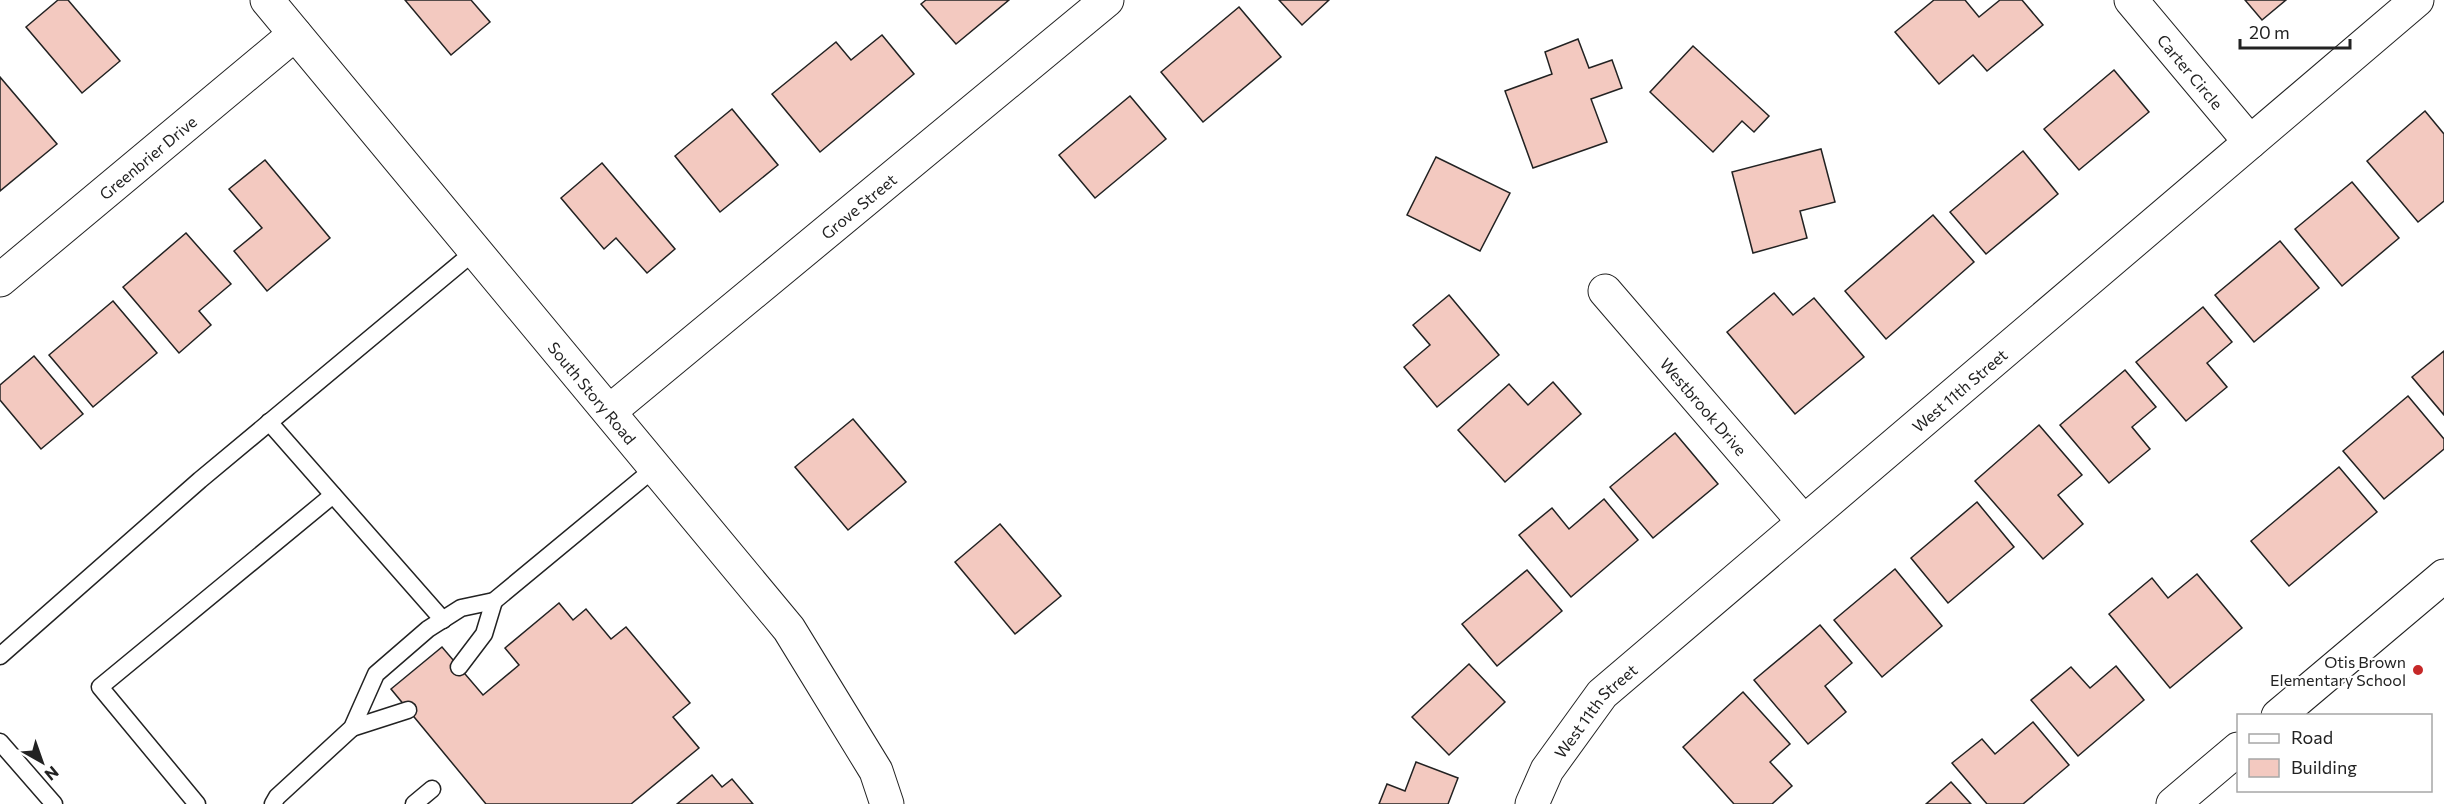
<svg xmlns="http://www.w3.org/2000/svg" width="2444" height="804" font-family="Commissioner,sans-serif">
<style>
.building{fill:#f3c9c0;stroke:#222;stroke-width:1.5}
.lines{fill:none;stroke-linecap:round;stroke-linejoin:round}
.service-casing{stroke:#222;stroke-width:19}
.minor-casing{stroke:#222;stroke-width:35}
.secondary-casing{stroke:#222;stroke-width:35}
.service{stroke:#fff;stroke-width:16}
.minor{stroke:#fff;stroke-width:33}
.secondary{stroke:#fff;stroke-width:33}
.poi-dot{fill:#c62828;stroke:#fff;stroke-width:2}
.labels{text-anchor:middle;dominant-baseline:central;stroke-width:4.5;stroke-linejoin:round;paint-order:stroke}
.street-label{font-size:16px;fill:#222;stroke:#fff}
.poi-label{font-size:16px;fill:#222;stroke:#fff;text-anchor:end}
</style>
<rect width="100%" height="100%" fill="#fff"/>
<g class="building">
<path d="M58 0H68L120 61 82 93 26 27Z"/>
<path d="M405 0H471L490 22 451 55Z"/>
<path d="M926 0H1009L956 44 921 4Z"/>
<path d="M1279 0H1329L1302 25Z"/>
<path d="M1934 0H1965L1979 17 2000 0H2022L2043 25 1987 71 1973 55 1939 84 1895 32Z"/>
<path d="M2245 0H2286L2262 20Z"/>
<path d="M1239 7 1281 57 1203 122 1161 72Z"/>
<path d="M882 35 914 74 820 152 772 94 836 42 851 60Z"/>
<path d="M1578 39 1589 68 1612 60 1622 88 1591 99 1607 142 1533 168 1505 91 1552 74 1545 52Z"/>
<path d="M1693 46 1769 116 1754 132 1742 121 1713 152 1650 92Z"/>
<path d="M2114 70 2149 112 2079 170 2044 129Z"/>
<path d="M0 77 57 144 0 191Z"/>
<path d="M1130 96 1166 139 1095 198 1059 155Z"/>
<path d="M732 109 778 165 720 212 675 156Z"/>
<path d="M2425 111 2444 134V201L2418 222 2367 161Z"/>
<path d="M1821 149 1835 202 1800 211 1807 238 1753 253 1732 172Z"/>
<path d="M2023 151 2058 194 1986 254 1950 212Z"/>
<path d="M1436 157 1510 193 1480 251 1407 215Z"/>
<path d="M265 160 330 238 267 291 234 251 262 228 229 189Z"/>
<path d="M602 163 675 249 647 273 616 238 604 249 561 198Z"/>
<path d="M2352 182 2399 238 2342 286 2295 229Z"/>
<path d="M1933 215 1974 262 1886 339 1845 291Z"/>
<path d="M186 233 231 284 199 311 211 325 179 353 123 287Z"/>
<path d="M2280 241 2319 288 2254 342 2215 295Z"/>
<path d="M1774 293 1793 315 1814 298 1864 357 1795 414 1727 332Z"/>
<path d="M1449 295 1499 355 1437 407 1404 367 1430 345 1413 325Z"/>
<path d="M113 301 157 353 93 407 49 355Z"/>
<path d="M2203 307 2232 342 2207 363 2227 387 2186 421 2136 362Z"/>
<path d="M2444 351V415L2412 377Z"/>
<path d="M34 356 83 414 41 449 0 400V385Z"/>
<path d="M2125 370 2156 407 2132 427 2150 449 2109 483 2060 425Z"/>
<path d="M1553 382 1581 414 1505 482 1458 430 1509 384 1528 405Z"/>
<path d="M2408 396 2444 439V449L2384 499 2343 451Z"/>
<path d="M853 419 906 482 848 530 795 467Z"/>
<path d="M2039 425 2082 475 2058 495 2083 524 2043 559 1975 481Z"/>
<path d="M1675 433 1718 484 1653 538 1610 487Z"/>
<path d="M2339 467 2377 512 2289 586 2251 541Z"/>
<path d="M1604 499 1638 540 1571 597 1519 535 1552 508 1569 529Z"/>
<path d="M1977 502 2014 547 1948 603 1911 558Z"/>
<path d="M1000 524 1061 596 1015 634 955 562Z"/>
<path d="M1895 569 1942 626 1882 677 1834 620Z"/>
<path d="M1527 570 1562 611 1497 666 1462 624Z"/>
<path d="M2197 574 2242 628 2170 688 2109 614 2152 578 2168 598Z"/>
<path d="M559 603 573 620 586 609 611 639 626 627 690 703 673 717 699 748 631 804H486L391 689 442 647 483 695 519 665 505 648Z"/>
<path d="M1820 625 1852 663 1825 686 1846 712 1808 744 1754 680Z"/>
<path d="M1469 664 1505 702 1449 755 1412 717Z"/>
<path d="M2116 666 2144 700 2078 756 2031 700 2071 667 2090 688Z"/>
<path d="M1743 692 1790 744 1770 762 1792 786 1772 804H1734L1683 747Z"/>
<path d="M2033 722 2069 765 2023 804H1987L1952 763 1982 739 1995 754Z"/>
<path d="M1416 762 1458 778 1448 804H1379L1387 784 1405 791Z"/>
<path d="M712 775 722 787 732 779 753 804H677Z"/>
<path d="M1951 782 1971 804H1926Z"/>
</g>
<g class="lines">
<g class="service-casing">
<g id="service">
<path d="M269 422 443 620"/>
<path d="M0 656 200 480 475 251"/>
<path d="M459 667 484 634 494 601"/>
<path d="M352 728 408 710"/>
<path d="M0 742 54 804"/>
<path d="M197 804 100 687 333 495"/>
<path d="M273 804 277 797 352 728 376 674 428 629 461 608 494 601 656 467"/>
<path d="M414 804 432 789"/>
</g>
</g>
<g class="minor-casing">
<g id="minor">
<path id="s1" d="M2131 0 2250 142"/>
<path id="s2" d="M0 280 295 34"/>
<path id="s3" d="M1605 291 1803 521"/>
<path id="s4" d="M610 411 1107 0"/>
<path d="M2278 716 2444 576"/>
<path id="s5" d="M1532 804 1547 770 1602 694 2417 0"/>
<path d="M2173 804 2238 749"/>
</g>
</g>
<g class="secondary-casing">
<g id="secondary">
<path id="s6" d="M267 0 789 629 876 771 887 804"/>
</g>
</g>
<use href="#service" class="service"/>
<use href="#minor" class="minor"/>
<use href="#secondary" class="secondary"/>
</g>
<circle class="poi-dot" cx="2418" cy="670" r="6"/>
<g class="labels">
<g class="street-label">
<text stroke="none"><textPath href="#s1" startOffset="93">Carter Circle</textPath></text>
<text stroke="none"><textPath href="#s2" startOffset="192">Greenbrier Drive</textPath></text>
<text stroke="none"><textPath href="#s4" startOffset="322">Grove Street</textPath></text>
<text stroke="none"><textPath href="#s5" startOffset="600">West 11th Street</textPath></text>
<text stroke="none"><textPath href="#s6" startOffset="510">South Story Road</textPath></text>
<text stroke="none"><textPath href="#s3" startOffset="152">Westbrook Drive</textPath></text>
<text stroke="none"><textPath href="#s5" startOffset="114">West 11th Street</textPath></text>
</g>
<g class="poi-label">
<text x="2406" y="661">Otis Brown<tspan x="2406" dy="18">Elementary School</tspan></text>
</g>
</g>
<rect x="2237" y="714" width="195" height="78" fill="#ffffff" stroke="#a7a7a7" stroke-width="1.5"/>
<rect x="2249" y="734" width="30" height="9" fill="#ffffff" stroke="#a7a7a7" stroke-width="1.5"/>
<text x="2291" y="744" font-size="18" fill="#222222">Road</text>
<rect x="2249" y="759" width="30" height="18" fill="#f3c9c0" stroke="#a7a7a7" stroke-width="1.5"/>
<text x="2291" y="774" font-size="18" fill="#222222">Building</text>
<g transform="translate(42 762) rotate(140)" stroke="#ffffff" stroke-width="4.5" paint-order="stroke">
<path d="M0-4.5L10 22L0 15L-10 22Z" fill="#222222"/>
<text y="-9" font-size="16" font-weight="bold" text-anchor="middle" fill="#222222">N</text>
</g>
<path d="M2240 39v9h110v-9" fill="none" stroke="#222222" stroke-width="3"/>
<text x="2249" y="39" font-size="18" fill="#222222" stroke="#ffffff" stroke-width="4.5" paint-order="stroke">20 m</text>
</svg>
